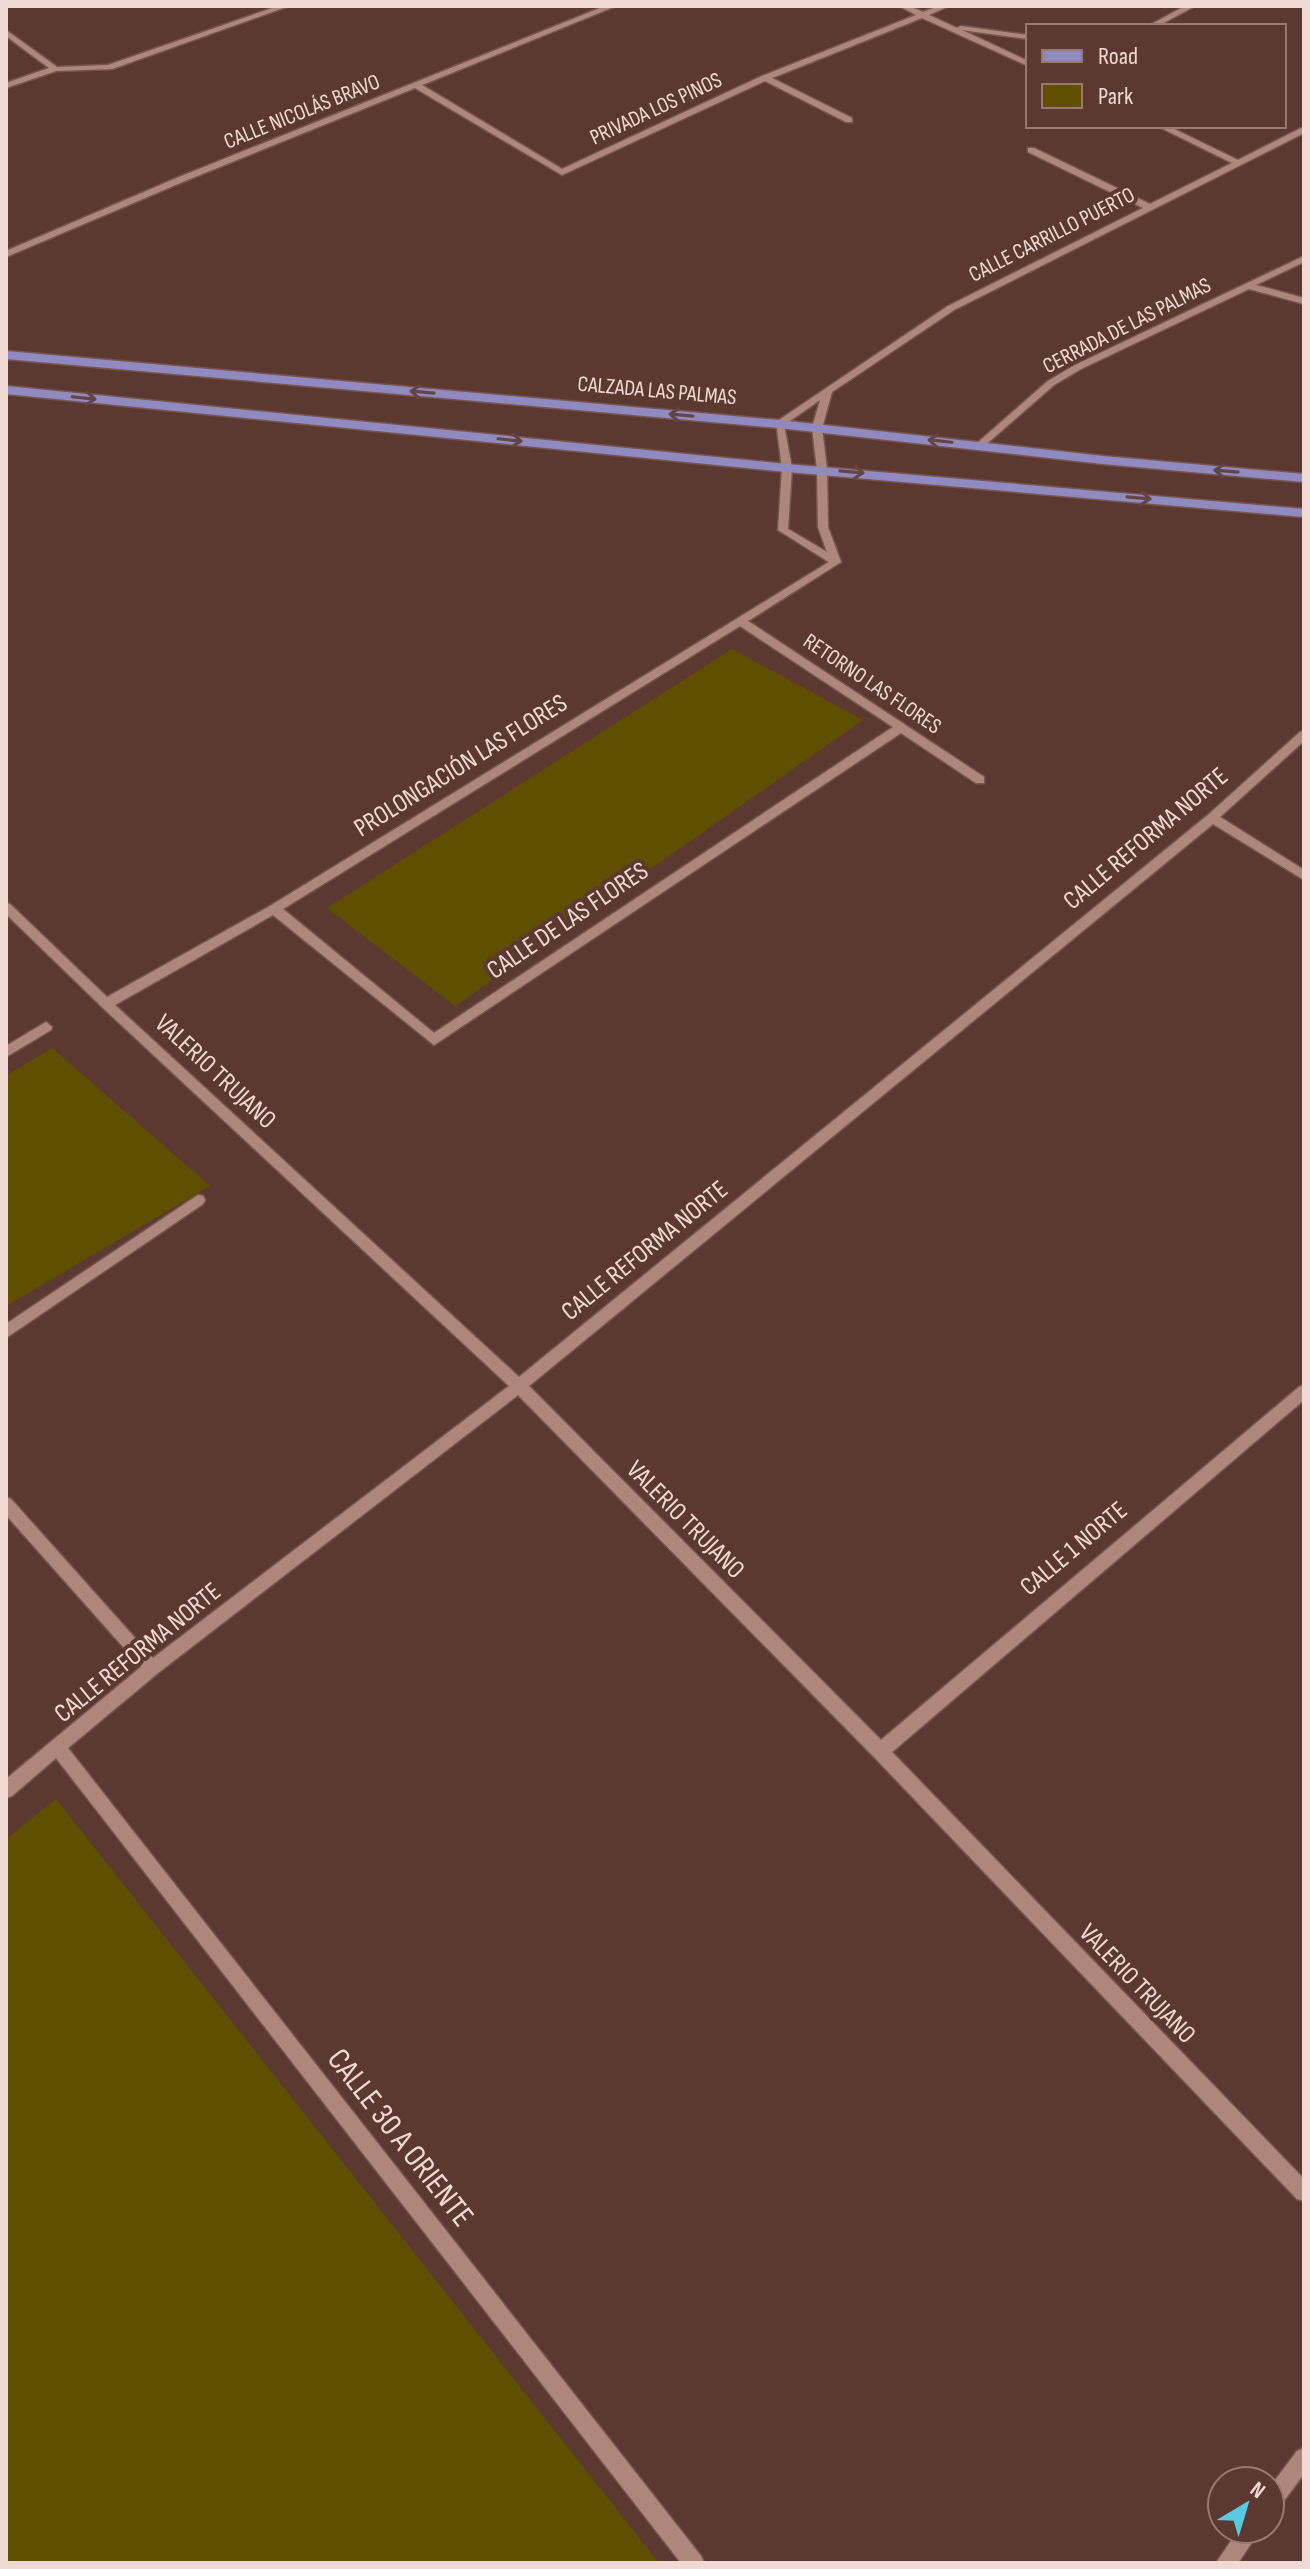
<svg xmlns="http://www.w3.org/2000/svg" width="1310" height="2569" font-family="'Sofia Sans Condensed',sans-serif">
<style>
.green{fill:#604f00}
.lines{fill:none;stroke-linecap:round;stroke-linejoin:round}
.minor-casing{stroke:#755750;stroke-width:3}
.major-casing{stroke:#755750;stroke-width:3}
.minor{fill:#af867c;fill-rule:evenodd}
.major{fill:#908ac1;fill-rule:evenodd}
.oneway{stroke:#644546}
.labels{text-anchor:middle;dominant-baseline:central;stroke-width:8;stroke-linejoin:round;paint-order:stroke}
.far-street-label{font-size:22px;fill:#f1dad4;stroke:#5c3930}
.street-label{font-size:26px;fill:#f1dad4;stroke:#5c3930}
.near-street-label{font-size:32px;fill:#f1dad4;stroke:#5c3930}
</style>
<rect width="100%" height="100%" fill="#5c3930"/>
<g class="green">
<path d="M732 649 863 720 455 1006 327 908Z"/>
<path d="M52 1048 210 1186 6 1306V1076Z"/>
<path d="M56 1799 659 2563H6V1839Z"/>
</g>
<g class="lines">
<g class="minor-casing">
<g id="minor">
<path d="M278 6H289L112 69 56 71 6 88V83L49 68 6 36V30L57 67 108 65Z"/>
<path d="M605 6H616L422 85 562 169 762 76 916 15 899 6H909L923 12 938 6H949L929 15 957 28 961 26 1028 35V39L962 30 1028 61V66L922 18 772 78 852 118V122H846L765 81 562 175 415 88 185 181 6 257V251L179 177Z"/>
<path d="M1185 6H1195L1158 26H1148Z"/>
<path d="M1157 126H1168L1238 160 1301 128H1304V133L954 310 832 392 822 428 827 469 828 527 841 562 748 621 984 777V783H976L901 733 434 1045 273 915 115 1005 519 1377 1208 815 1300 732 1304 731V741L1220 817 1304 870V880L1213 824 529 1386 881 1740 1299 1387 1304 1385V1400L892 1752 1304 2179V2201L1297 2199 874 1757 518 1395 158 1673 68 1748 701 2556 704 2563H681L56 1758 12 1796 6 1798V1779L141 1667 6 1515V1497L11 1499 153 1658 509 1386 102 1007 6 914V903L10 904 107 997 270 906 829 562 778 530 782 468 776 422 948 306 1143 208 1028 152V148H1034L1150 204 1232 163ZM820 400 812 428 817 469 818 527 827 552 788 529 792 468 784 425ZM740 626 893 727 434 1033 283 909Z"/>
<path d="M1304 256V262L1256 285 1304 298V304L1249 289 1081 369 1054 385 983 447 975 445 1048 381 1075 365Z"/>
<path d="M46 1022 52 1027 51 1030 6 1057V1046Z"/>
<path d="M198 1195 203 1196 205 1200 203 1204 6 1338V1324Z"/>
<path d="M1304 2448V2474L1277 2510 1270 2513V2487L1297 2451Z"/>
<path d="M1239 2529H1261L1238 2563H1216Z"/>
</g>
</g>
<g class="major-casing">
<g id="major">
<path d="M6 351 779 420 1103 456 1304 474V482L1103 464 779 428 6 359Z"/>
<path d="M6 386 787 464 1304 509V517L787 472 6 394Z"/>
</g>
</g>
<use href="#minor" class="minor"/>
<use href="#major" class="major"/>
</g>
<defs><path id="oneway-shaft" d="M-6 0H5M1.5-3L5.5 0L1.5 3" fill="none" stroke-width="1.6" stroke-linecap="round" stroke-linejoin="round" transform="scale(2)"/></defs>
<g class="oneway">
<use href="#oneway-shaft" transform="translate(422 392) rotate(-175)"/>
<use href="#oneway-shaft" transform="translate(84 398) rotate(6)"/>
<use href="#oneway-shaft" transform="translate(681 415) rotate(-175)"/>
<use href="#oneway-shaft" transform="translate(510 440) rotate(6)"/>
<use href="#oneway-shaft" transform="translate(940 441) rotate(-174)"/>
<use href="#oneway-shaft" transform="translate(1226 471) rotate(-175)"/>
<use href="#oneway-shaft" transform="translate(852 472) rotate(5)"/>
<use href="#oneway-shaft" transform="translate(1139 498) rotate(5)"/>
</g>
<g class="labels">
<g class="far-street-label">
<text transform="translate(656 109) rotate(-25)">PRIVADA LOS PINOS</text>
<text transform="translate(302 112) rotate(-22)">CALLE NICOLÁS BRAVO</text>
<text transform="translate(1052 235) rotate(-27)">CALLE CARRILLO PUERTO</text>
<text transform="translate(1127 326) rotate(-27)">CERRADA DE LAS PALMAS</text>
<text transform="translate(657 391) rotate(5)">CALZADA LAS PALMAS</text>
<text transform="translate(872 684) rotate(34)">RETORNO LAS FLORES</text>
</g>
<g class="street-label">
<text transform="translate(461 766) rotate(-32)">PROLONGACIÓN LAS FLORES</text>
<text transform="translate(1146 839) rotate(-40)">CALLE REFORMA NORTE</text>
<text transform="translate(568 921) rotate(-34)">CALLE DE LAS FLORES</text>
<text transform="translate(215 1072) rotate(43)">VALERIO TRUJANO</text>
<text transform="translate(645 1251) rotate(-39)">CALLE REFORMA NORTE</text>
<text transform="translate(685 1520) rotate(45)">VALERIO TRUJANO</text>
<text transform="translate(1074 1549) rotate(-40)">CALLE 1 NORTE</text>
<text transform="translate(138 1653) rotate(-39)">CALLE REFORMA NORTE</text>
<text transform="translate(1137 1984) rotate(46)">VALERIO TRUJANO</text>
</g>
<g class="near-street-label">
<text transform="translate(400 2138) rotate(52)">CALLE 30 A ORIENTE</text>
</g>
</g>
<rect width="1310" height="2569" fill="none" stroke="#f1dad4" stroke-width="16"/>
<rect x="1026" y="24" width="260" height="104" fill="#5c3930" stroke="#987972" stroke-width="2"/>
<rect x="1042" y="50" width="40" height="12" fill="#908ac1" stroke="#987972" stroke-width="2"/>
<text x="1098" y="64" font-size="24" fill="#f1dad4">Road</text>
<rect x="1042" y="84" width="40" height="24" fill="#604f00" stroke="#987972" stroke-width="2"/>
<text x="1098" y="104" font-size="24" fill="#f1dad4">Park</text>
<g transform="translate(1246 2505) rotate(38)"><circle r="38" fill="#5c3930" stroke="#987972" stroke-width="2"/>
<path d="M0-6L14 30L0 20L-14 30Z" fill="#57c9e2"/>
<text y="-12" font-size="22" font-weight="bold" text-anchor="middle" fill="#f1dad4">N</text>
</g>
</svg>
